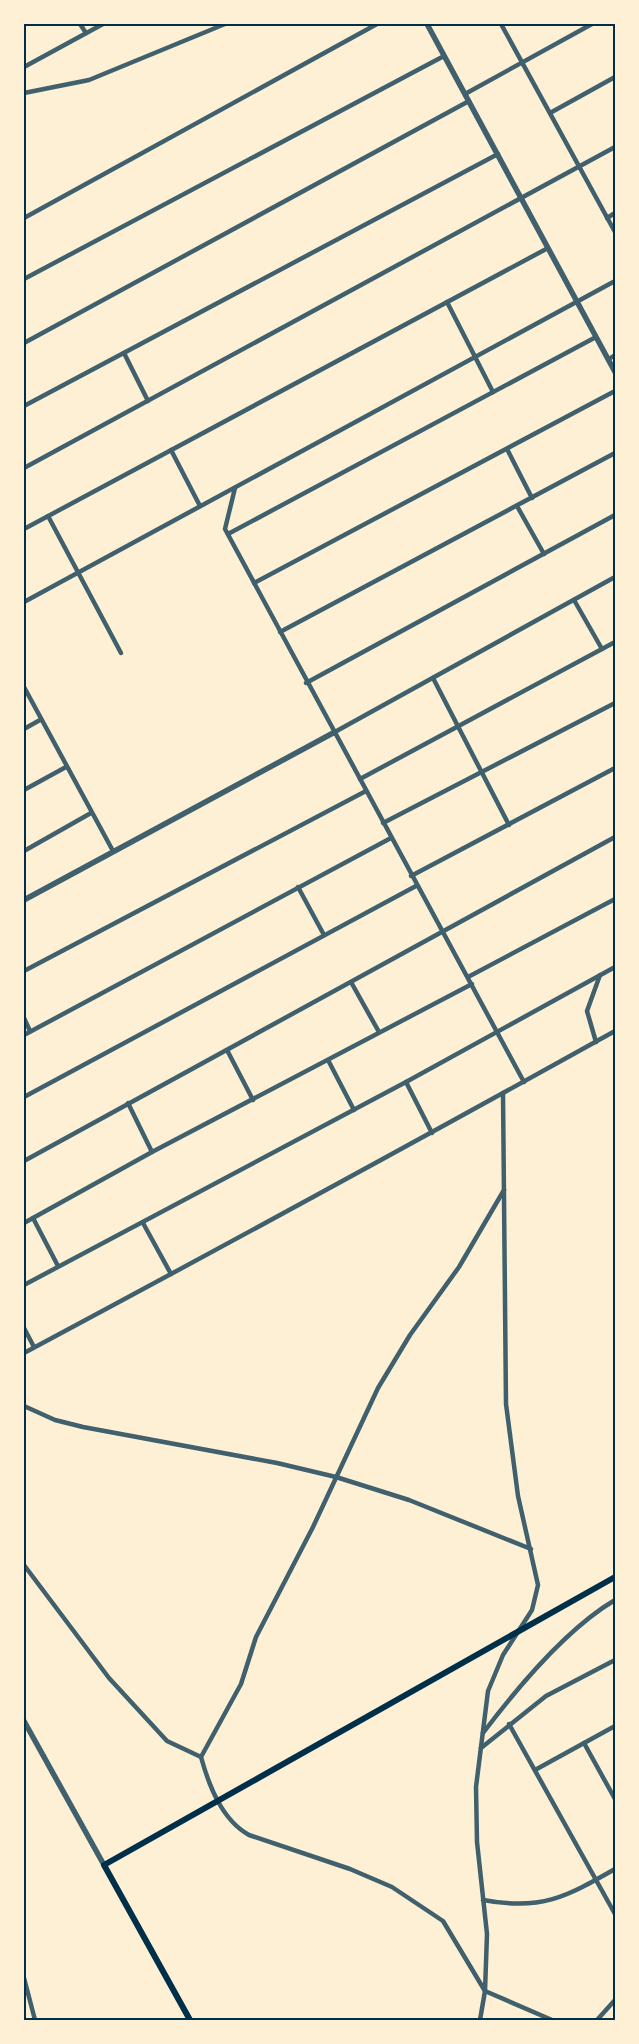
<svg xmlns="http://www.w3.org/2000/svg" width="639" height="2044" font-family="'Titillium Web',sans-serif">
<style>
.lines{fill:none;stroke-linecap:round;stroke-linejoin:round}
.minor{stroke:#3f606c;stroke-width:4.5}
.tertiary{stroke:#3f606c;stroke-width:5.5}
.secondary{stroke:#003049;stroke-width:6}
.neatline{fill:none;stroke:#003049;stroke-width:2}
</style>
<rect width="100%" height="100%" fill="#fdf0d5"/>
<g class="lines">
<g class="minor">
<path d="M80 24 86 33"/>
<path d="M501 24 615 232"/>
<path d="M24 67 103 24"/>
<path d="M24 93 89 80 225 24"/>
<path d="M465 94 592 24"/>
<path d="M550 113 615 77"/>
<path d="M24 218 377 24"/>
<path d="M607 218 615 213"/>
<path d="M24 279 444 56"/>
<path d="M447 302 493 392"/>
<path d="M24 343 469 101"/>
<path d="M124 353 148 401"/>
<path d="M609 359 615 355"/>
<path d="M24 406 498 154"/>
<path d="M507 449 532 498"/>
<path d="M171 450 200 506"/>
<path d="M24 468 615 147"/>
<path d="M235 488 225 529 524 1082"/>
<path d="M517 506 544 554"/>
<path d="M48 516 121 653"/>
<path d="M24 529 548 248"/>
<path d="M228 534 596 337"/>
<path d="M254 583 615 391"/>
<path d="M574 600 602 649"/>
<path d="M24 602 615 281"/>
<path d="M280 632 615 453"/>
<path d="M433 678 509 825"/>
<path d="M306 683 615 515"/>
<path d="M24 687 113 851"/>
<path d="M24 729 40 720"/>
<path d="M333 733 615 577"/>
<path d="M360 779 615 642"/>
<path d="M24 790 66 767"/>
<path d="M383 823 615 703"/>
<path d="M24 851 91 813"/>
<path d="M411 876 615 768"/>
<path d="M298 887 324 935"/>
<path d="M24 971 366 791"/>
<path d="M468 977 615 899"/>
<path d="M351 982 379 1032"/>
<path d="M24 1018 30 1031"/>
<path d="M24 1035 391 838"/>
<path d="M596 1042 587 1011 600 975"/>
<path d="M227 1050 253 1100"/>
<path d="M328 1060 354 1110"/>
<path d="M406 1082 432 1133"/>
<path d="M24 1097 416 886"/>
<path d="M128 1103 152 1152"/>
<path d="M24 1161 615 837"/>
<path d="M504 1190 459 1267 410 1335 378 1388 313 1527 256 1637 241 1684 201 1757C209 1786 222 1820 249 1835L350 1869 392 1887 443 1921 485 1991 552 2020"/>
<path d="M33 1218 58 1266"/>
<path d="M24 1223 152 1152 472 984"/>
<path d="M143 1223 171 1274"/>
<path d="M24 1285 406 1082 615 967"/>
<path d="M24 1328 34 1347"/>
<path d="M24 1353C222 1247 419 1140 615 1031"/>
<path d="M24 1406 55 1420 83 1427 277 1463 336 1477 409 1500 531 1549"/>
<path d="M24 1565 109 1678 167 1741 201 1757"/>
<path d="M509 1724 615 1914"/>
<path d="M483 1733C517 1688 566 1629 615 1600"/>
<path d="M584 1743 615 1799"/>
<path d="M481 1748 546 1696 615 1660"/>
<path d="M535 1770 615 1726"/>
<path d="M483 1900C541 1911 566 1897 615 1869"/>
<path d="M24 1978 35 2020"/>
<path d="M480 2020 485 1991 487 1934 477 1842 476 1787 488 1691 503 1655 532 1610 538 1585 518 1496 506 1404 503 1093"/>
<path d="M597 2020 615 2000"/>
</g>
<g class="tertiary">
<path d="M427 24 615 372"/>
<path d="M24 900 333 733"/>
<path d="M24 1721 104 1865"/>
</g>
<path class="secondary" d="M190 2020 104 1865 615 1577"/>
</g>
<rect width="639" height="2044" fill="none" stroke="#fdf0d5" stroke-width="50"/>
<rect x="25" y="25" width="589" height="1994" class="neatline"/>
</svg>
